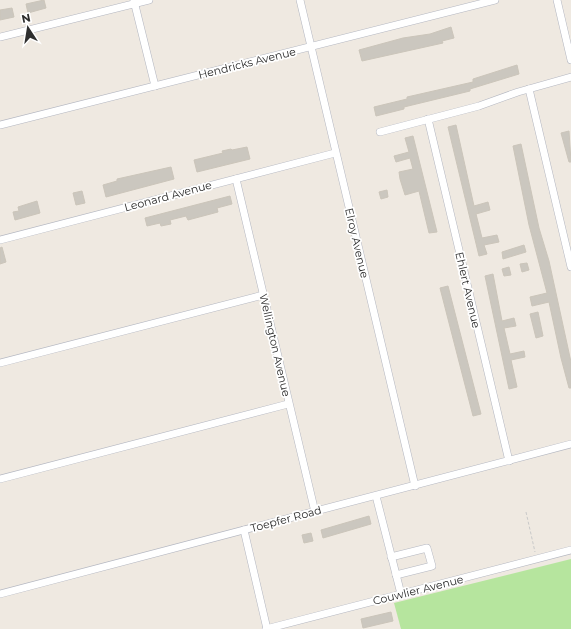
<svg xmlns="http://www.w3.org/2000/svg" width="571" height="629" font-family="Montserrat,sans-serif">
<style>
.green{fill:#b6e59e}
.building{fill:#cbc7bf;stroke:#cbc5ba}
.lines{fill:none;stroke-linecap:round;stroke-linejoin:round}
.minor-casing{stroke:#b4b7c1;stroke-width:8}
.path{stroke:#c9c9c9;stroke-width:1;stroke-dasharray:3 2;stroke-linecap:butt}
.minor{stroke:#fff;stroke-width:7}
.labels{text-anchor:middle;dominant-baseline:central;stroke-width:3.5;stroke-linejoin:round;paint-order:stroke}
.street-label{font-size:11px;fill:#2e2e2e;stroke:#fff}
</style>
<rect width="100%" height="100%" fill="#efe9e1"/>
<path class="green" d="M571 559V629H401L394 603Z"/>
<g class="building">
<path d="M44 0 46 8 28 13 26 4Z"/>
<path d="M12 8 14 17 0 20V10Z"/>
<path d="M451 27 454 38 442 41 443 43 362 61 359 50 403 38 430 34Z"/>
<path d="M517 65 519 74 470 89V91L404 107V109L376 116 374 107 407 99V97L473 82V79Z"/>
<path d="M456 125 474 206 488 202 490 210 476 214 482 238 497 235 499 242 484 245 487 254 479 256 448 127Z"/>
<path d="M569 131 571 162H569L561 133Z"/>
<path d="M413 136 437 232 429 233 419 191 405 195 400 179 399 172 413 169 410 158 396 162 394 156 409 152 405 138Z"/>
<path d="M521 144 539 228 549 261 571 362V388H569L561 358 549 302 532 306 530 297 547 293 529 225 513 146Z"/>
<path d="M247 147 250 159 197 172 194 160 223 153 222 151 231 149 232 150Z"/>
<path d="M171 167 174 179 106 197 103 185 117 181V179Z"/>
<path d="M387 190 388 197 381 199 379 192Z"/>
<path d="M82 191 85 203 76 205 73 193Z"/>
<path d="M230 196 232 204 217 208 218 212 188 220 186 216 170 220 171 224 161 226 160 223 147 226 145 218Z"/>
<path d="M37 201 40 213 15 220 13 212 19 211 18 207Z"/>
<path d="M524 245 526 252 503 259 502 252Z"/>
<path d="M2 247 6 262 0 264V248Z"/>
<path d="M527 263 529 270 522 272 520 264Z"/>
<path d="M509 267 511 275 504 276 502 269Z"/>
<path d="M493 274 502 321 514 318 516 326 504 328 510 354 524 351 525 357 511 360 517 387 509 389 485 276Z"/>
<path d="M448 286 481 414 473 416 440 288Z"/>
<path d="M538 312 543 336 536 338 530 314Z"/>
<path d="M369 516 371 524 323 538 321 530Z"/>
<path d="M311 533 313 541 304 543 302 535Z"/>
<path d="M391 612 393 621 363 628 361 619Z"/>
</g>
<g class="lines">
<g class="minor-casing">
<g id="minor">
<path d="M300 0 415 486"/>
<path d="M557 0 571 60"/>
<path d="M134 1 155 86"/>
<path d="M0 37 149 0"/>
<path d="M529 89 571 267"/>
<path d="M428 119 509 461"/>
<path d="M0 125 495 0"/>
<path d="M380 132 479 106 518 92 571 77"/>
<path d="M236 179 315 512"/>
<path d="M0 240 335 153"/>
<path d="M0 363 263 295"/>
<path d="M0 479 288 404"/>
<path d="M376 496 401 594"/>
<path d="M244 530 267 629"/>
<path d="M391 557 427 548 432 566 396 575"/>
<path d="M0 594 571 444"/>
<path d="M266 629 571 550"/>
</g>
</g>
<path class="path" d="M526 512 535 552"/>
<use href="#minor" class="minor"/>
</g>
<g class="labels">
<g class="street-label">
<text transform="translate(247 63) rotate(-14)">Hendricks Avenue</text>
<text transform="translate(168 196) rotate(-15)">Leonard Avenue</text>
<text transform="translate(357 243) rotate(77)">Elroy Avenue</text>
<text transform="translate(468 290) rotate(77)">Ehlert Avenue</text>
<text transform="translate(275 345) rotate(77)">Wellington Avenue</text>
<text transform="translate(286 519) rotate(-15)">Toepfer Road</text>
<text transform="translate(418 590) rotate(-14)">Couwlier Avenue</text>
</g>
</g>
<g transform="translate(28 28) rotate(348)" stroke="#ffffff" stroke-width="3" paint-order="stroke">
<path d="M0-3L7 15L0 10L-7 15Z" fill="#2e2e2e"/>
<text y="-6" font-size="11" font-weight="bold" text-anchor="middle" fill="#2e2e2e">N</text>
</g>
</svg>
